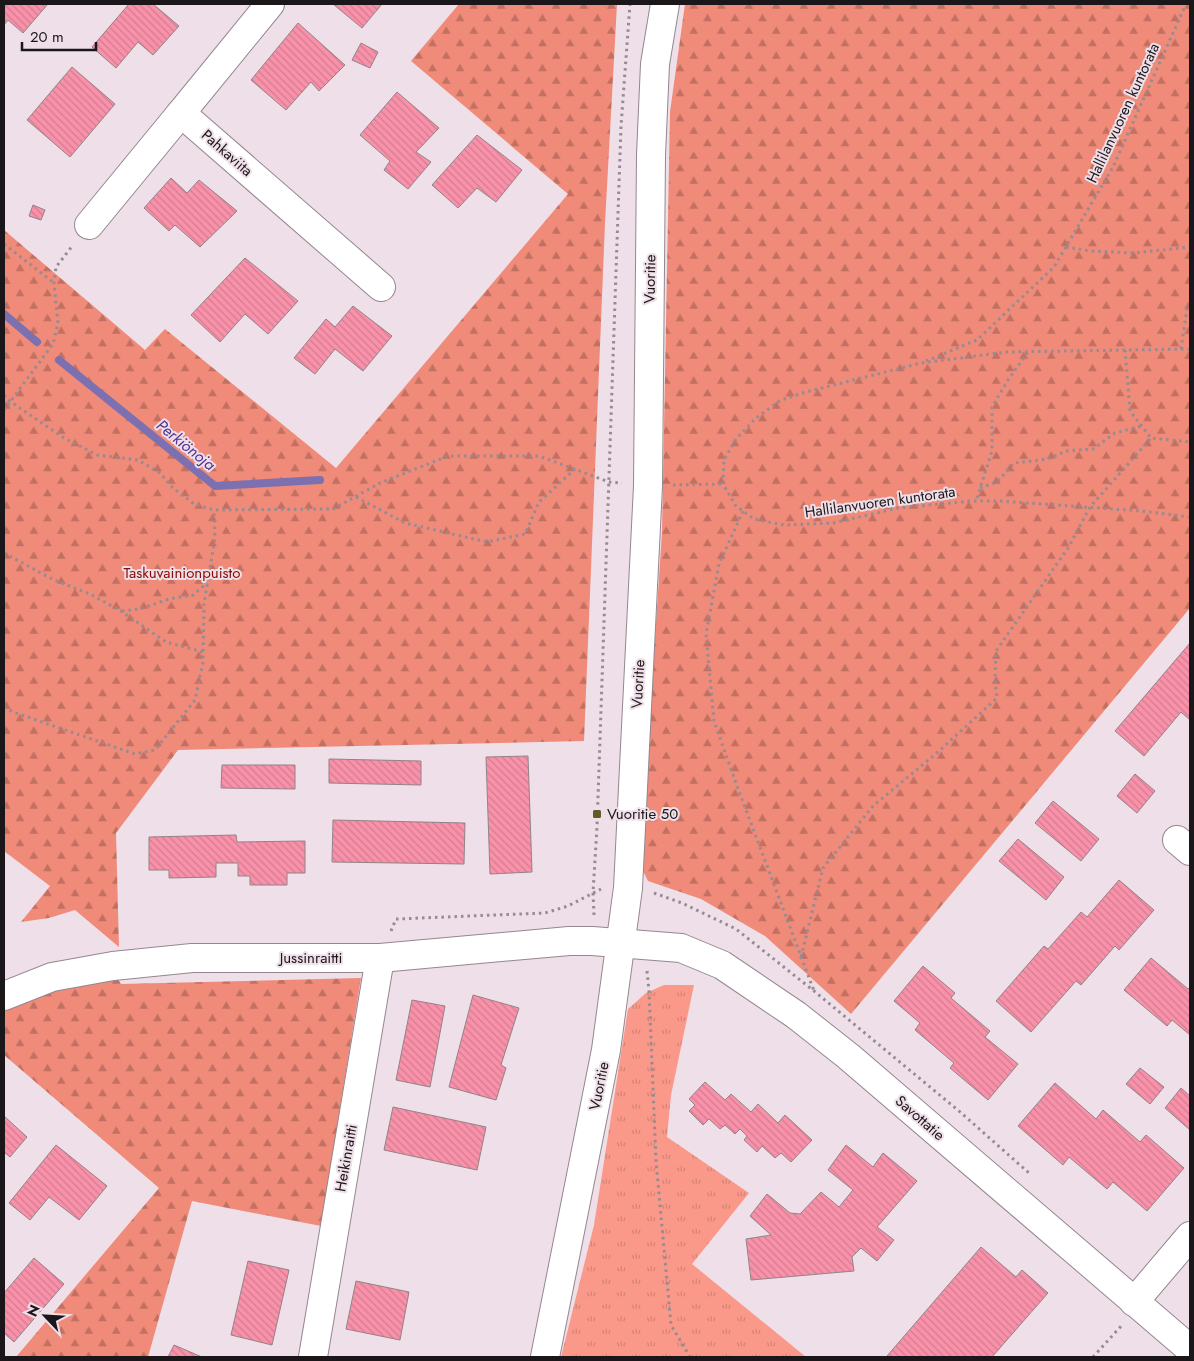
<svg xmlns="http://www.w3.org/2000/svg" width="1194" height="1361" font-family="Jost,sans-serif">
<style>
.grass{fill:url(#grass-tufts)}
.forest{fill:url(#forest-firs)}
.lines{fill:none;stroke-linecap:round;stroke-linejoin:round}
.stream{stroke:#7c70b0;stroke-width:8}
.building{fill:url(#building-back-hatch);stroke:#938386}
.minor-casing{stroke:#94878f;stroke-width:30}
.path{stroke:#968b92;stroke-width:3;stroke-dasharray:2.5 4;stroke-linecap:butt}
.minor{stroke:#fff;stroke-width:28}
.poi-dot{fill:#5f5b27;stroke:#eedfe8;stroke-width:2}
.labels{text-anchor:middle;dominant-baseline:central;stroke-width:4;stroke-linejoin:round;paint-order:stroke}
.street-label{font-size:15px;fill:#1b1619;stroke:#eedfe8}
.park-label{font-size:15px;fill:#890a02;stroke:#eedfe8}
.poi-label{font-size:15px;fill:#1b1619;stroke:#eedfe8;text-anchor:start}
.water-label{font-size:16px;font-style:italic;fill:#4e3298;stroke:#eedfe8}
</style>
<defs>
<pattern id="grass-tufts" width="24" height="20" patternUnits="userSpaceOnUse" patternTransform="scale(1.25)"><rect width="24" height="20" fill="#fa9989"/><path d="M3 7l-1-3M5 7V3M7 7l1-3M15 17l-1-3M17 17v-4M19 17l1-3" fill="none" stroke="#d68376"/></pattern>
<pattern id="forest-firs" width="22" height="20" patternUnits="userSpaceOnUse" patternTransform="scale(1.25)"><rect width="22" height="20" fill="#f08a79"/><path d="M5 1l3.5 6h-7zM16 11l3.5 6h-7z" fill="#c27062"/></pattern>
<pattern id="building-back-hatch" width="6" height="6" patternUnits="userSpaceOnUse" patternTransform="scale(1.25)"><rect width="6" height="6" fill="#f891a9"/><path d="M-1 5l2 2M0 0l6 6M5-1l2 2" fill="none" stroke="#d47c91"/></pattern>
</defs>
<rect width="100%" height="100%" fill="#eedfe8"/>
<path class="grass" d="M664 985H694L671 1095 667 1137 749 1193 692 1264 806 1357H561L594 1225 628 1009 646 993Z"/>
<g class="forest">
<path d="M459 4H617L605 223 584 741 178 750 116 833 119 947 75 910 49 918 21 922 50 886 4 851V230L145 350 165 329 336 468 568 194 411 61Z"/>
<path d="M685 4H1190V608L851 1014 765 936 701 899 648 881 643 871 648 745 662 532 670 112Z"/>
<path d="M361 978 321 1226 192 1201 148 1357H16L159 1188 4 1055V1004L36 994 118 979 121 984Z"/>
</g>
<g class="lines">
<g class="stream">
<path d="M4 314 37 342"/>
<path d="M59 360 215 486 320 480"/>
</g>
</g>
<g class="building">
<path d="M4 4H48L23 33 8 20 4 25Z"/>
<path d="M129 4H153L179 26 153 55 138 42 116 68 92 47Z"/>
<path d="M333 4H382L362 28Z"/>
<path d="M298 23 345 65 319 91 311 82 286 110 251 80Z"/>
<path d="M361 43 378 52 370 68 352 60Z"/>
<path d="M72 67 115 104 70 157 27 120Z"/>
<path d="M397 92 439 128 416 152 431 162 408 189 384 170 390 161 360 135Z"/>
<path d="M477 135 522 170 496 202 477 188 458 208 432 185Z"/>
<path d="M171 178 187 193 199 180 237 211 200 247 175 225 169 231 144 208Z"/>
<path d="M33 205 45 210 41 220 29 216Z"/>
<path d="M245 258 298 301 268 334 245 314 220 342 191 315Z"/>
<path d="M353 306 392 336 363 371 335 349 315 374 294 358 326 319 335 327Z"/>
<path d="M1190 643V720L1181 712 1144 756 1115 731Z"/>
<path d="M528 756 532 872 490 874 486 757Z"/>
<path d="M329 759 421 761V785L329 783Z"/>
<path d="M222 765H295V789L221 788Z"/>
<path d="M1135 774 1155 791 1137 813 1117 796Z"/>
<path d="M1053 801 1099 839 1081 861 1035 823Z"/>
<path d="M333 820 465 823 464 864 332 862Z"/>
<path d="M236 835 237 842 305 841V873H287V885H250V876H238V863H216V877L169 878V870H149V837Z"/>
<path d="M1018 839 1064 877 1046 900 999 861Z"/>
<path d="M1119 880 1154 910 1119 950 1115 946 1081 985 1076 981 1031 1032 996 1001 1044 946 1048 949 1081 912 1087 917Z"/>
<path d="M1151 958 1188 989 1190 987V1035L1172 1020 1167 1026 1124 990Z"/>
<path d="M923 966 955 993 951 998 990 1031 985 1037 1018 1064 988 1100 950 1068 954 1063 915 1030 920 1023 894 1001Z"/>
<path d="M473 995 519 1008 501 1065 506 1068 496 1100 449 1087Z"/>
<path d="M412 1000 445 1006 430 1087 396 1080Z"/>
<path d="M1140 1068 1164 1087 1150 1104 1126 1084Z"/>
<path d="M705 1082 725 1100 731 1094 751 1112 758 1104 778 1123 785 1115 812 1140 791 1162 781 1153 775 1158 762 1146 757 1152 744 1140 747 1136 740 1129 735 1134 725 1125 720 1129 709 1119 703 1125 689 1111 695 1105 689 1099Z"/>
<path d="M1055 1083 1096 1119 1103 1110 1140 1142 1146 1135 1184 1168 1147 1211 1113 1182 1107 1189 1069 1157 1063 1165 1018 1126Z"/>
<path d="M1181 1088 1190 1096V1130L1165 1108Z"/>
<path d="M393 1107 486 1127 477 1170 384 1150Z"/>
<path d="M4 1116 27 1137 10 1157 4 1152Z"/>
<path d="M56 1145 107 1186 79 1220 49 1197 30 1220 9 1203Z"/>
<path d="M846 1145 873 1167 883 1153 917 1181 877 1227 894 1240 877 1261 861 1248 852 1257 854 1271 751 1280 746 1239 771 1235 750 1216 767 1194 790 1213 800 1214 821 1192 839 1207 853 1190 828 1170Z"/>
<path d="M981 1247 1016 1277 1022 1270 1048 1293 992 1357H888L887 1356Z"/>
<path d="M34 1258 64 1284 14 1342 4 1333V1293Z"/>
<path d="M248 1261 289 1270 272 1345 231 1335Z"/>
<path d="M356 1281 409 1292 400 1340 346 1329Z"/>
<path d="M174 1345 202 1357H168Z"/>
</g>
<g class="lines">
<g class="minor-casing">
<g id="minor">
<path d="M270 4 181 113 381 287"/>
<path d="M89 225 181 113"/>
<path d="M1177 840 1190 851"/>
<path d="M4 996 52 977 113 966 192 958H380L569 941H592L681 948 722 965 796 1015 848 1056 1190 1349"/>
<path d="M1134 1302 1190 1236"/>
<path d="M313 1357 380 958"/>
<path d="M545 1357 606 1050 628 888 648 486 651 155 655 64 665 4"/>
</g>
</g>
<g class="path">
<path d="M4 244 54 283"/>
<path d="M1066 247 1090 251 1134 253 1190 247"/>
<path d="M1181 349 1187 309 1190 304"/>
<path d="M1190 349 1007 352 921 363 806 392 781 400 756 418 736 439 724 460 723 484 736 506 754 519 784 525 833 523 898 508 971 501H999L1142 511 1190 517"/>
<path d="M1125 350 1130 411 1151 438 1190 442"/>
<path d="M926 361 977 340 1054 267 1113 167 1186 4"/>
<path d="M4 395 11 402 64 438 97 455 138 460 160 473 173 488 194 504 214 510 333 509 380 483 448 456H539L609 482 622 483"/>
<path d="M4 410 53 344 58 323 54 283 56 267 73 245"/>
<path d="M673 485 723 484"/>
<path d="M980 488 997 482 1014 463 1048 459 1066 451 1093 449 1115 433 1142 426"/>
<path d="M356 497 405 523 487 542 525 534 539 502 575 469"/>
<path d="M977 498 992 451V407L1008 380 1028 352"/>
<path d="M743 511 719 564 706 634 714 721 737 786 814 991"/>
<path d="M4 553 54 580 90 594 121 611 166 642 203 652"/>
<path d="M122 611 140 609 169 599 193 595 207 583"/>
<path d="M4 707 13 712 135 754 155 750 195 700 203 662 204 604 215 538 214 510"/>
<path d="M654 893 682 903 736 929 814 991 959 1111 1029 1173"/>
<path d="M594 915 593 893 597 827 621 126 630 4"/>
<path d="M391 931 396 919 545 913 568 906 601 889"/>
<path d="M801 957 823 868 873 806 938 752 997 698 995 680 996 651 1068 548 1090 507 1151 438"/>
<path d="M647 971 649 991 656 1161 671 1325 690 1357"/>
<path d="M1093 1357 1123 1324"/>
</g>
<use href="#minor" class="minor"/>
</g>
<rect class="poi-dot" x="592" y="809" width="10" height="10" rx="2.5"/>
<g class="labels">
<g class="street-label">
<text transform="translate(1123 113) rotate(-65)">Hallilanvuoren kuntorata</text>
<text transform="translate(227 153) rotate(41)">Pahkaviita</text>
<text transform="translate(650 279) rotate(-89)">Vuoritie</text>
<text transform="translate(880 502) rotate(-8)">Hallilanvuoren kuntorata</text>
<text transform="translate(638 684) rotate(-87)">Vuoritie</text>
<text x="311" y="958">Jussinraitti</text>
<text transform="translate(599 1086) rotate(-79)">Vuoritie</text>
<text transform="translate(920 1118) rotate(41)">Savottatie</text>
<text transform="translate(346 1158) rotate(-80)">Heikinraitti</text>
</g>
<g class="park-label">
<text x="182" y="573">Taskuvainionpuisto</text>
</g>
<g class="poi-label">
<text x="607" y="814">Vuoritie 50</text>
</g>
<g class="water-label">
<text transform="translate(186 445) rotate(39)">Perkiönoja</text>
</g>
</g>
<rect width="1194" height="1361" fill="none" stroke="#1b1619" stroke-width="10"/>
<g transform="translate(45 1316) rotate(295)" stroke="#eedfe8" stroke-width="4" paint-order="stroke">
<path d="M0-4L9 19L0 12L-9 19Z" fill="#1b1619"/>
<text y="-8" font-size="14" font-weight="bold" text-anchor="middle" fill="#1b1619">N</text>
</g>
<path d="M22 42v8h74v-8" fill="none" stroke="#1b1619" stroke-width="2.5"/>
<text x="30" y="42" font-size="15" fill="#1b1619" stroke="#eedfe8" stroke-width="4" paint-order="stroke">20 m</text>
</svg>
